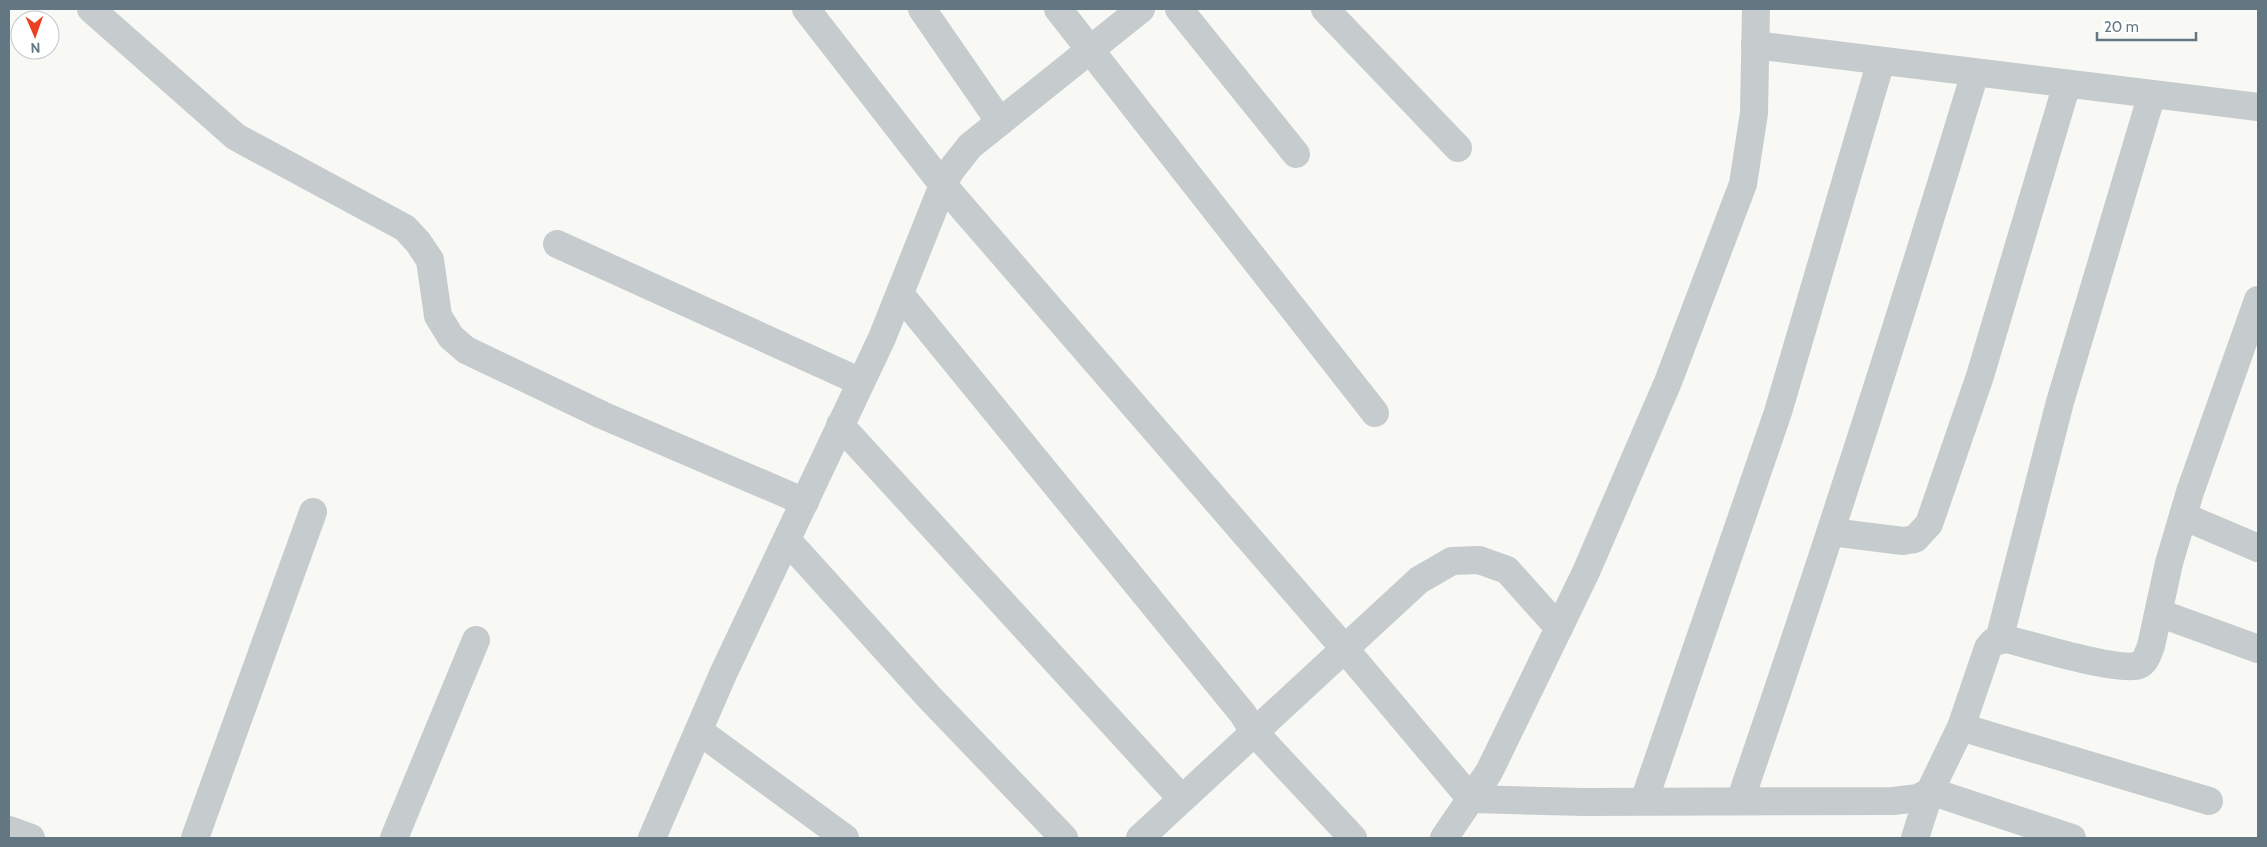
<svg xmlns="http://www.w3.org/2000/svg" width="2267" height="847" font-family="Cabin,sans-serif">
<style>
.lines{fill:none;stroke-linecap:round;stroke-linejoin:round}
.minor{stroke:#c6cbcd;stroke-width:28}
</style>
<rect width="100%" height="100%" fill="#f8f8f5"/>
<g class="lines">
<g class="minor">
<path d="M91 9 236 137 405 228 418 242 430 260 438 316 451 337 466 350 602 415 805 502"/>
<path d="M806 9 943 185 1344 648 1471 799 1584 802 1893 801 1918 798 1930 791 1961 727 1988 648 1993 642 2006 639C2031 645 2119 673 2139 665 2146 662 2148 653 2151 646L2169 563 2190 492 2258 300"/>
<path d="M922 9 1000 122"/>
<path d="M1058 9 1375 413"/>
<path d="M1179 9 1296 154"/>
<path d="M1325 9 1458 148"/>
<path d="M1755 45 2258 107"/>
<path d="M557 244 861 382"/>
<path d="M900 294 1243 714 1254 732 1353 838"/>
<path d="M840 425 1182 799"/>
<path d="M2183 516 2258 548"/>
<path d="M1831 532 1903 541 1915 539 1929 524 1980 376 2067 84"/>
<path d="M787 540 928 696 1064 838"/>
<path d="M2159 613 2258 649"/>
<path d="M1999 640 2060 402 2152 94"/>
<path d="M1961 727 2209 801"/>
<path d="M699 731 845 838"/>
<path d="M1644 801 1778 412 1881 61"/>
<path d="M1740 801C1823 560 1901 317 1975 73"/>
<path d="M9 830 31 838"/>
<path d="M195 838 313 512"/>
<path d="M394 838 476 640"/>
<path d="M652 838 723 674 882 338 943 185 951 170 970 146 1141 9"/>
<path d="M1140 838 1419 580 1452 561 1479 560 1507 570 1559 628"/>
<path d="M1444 838 1489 772 1586 572 1668 382 1743 184 1754 113 1756 9"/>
<path d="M1915 838 1930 791 2072 838"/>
</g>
</g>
<rect width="2267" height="847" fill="none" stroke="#627782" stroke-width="20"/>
<g transform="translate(35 35) rotate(178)"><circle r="24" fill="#ffffff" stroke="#c0c9cd"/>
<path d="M0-4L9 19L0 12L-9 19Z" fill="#ec4022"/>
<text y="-8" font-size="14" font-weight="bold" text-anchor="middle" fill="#627782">N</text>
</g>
<path d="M2097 32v8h99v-8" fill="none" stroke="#627782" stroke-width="2.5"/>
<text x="2104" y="32" font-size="15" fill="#627782" stroke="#ffffff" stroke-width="4" paint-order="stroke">20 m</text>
</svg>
